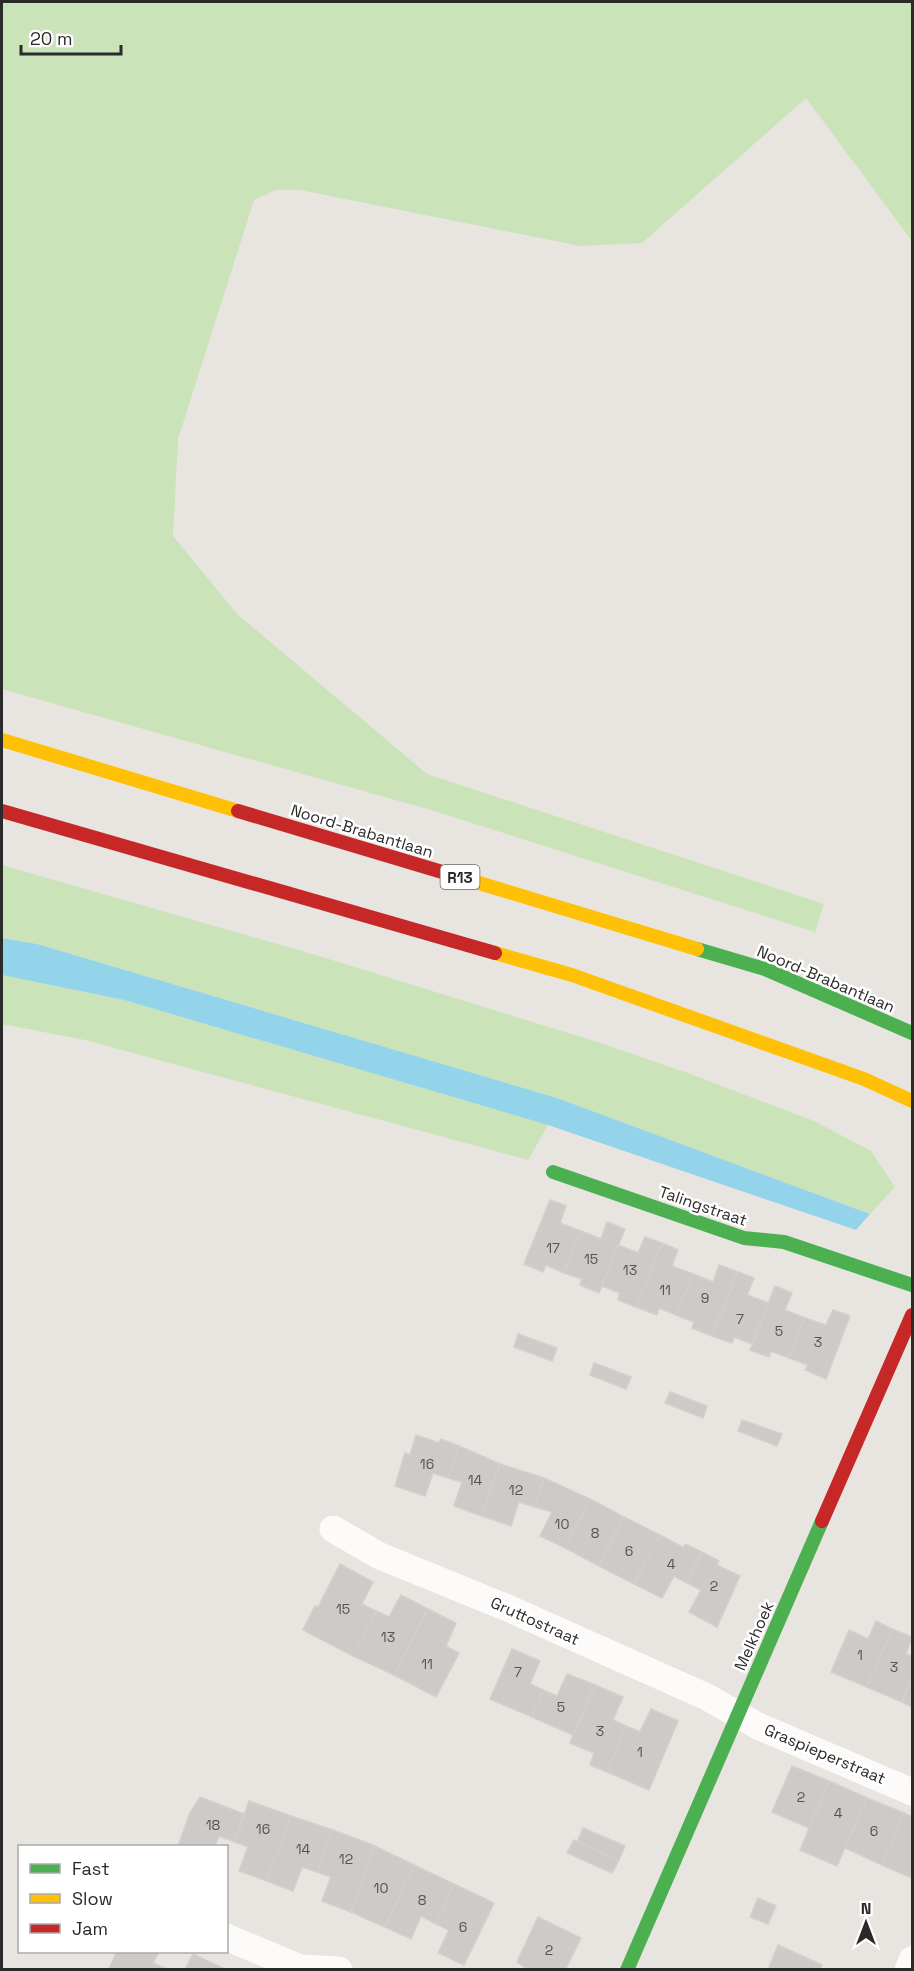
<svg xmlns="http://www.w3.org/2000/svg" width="914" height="1971" font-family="'Space Grotesk',sans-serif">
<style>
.green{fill:#cae3b8}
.water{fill:#93d4ea}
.building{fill:#cdcac7;stroke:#d3d0cc;stroke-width:1.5}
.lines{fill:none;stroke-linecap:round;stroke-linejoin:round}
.street{stroke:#fcfbfa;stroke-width:27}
.fast{stroke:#4caf50;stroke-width:14}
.slow{stroke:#ffc107;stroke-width:14}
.jam{stroke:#c62828;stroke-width:14}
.labels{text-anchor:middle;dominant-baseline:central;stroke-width:5;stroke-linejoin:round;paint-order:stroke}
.number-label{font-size:14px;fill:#545453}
.shield{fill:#fff;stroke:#6a6a6a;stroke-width:1.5}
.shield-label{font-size:15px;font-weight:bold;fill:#2a2a2a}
.street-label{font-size:16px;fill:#2a2a2a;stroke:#fff}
</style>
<rect width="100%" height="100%" fill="#e8e4e0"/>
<g class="green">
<path d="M2 2H912V241L806 98 642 243 580 246 300 190H276L254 200 178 439 173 536 237 614 427 774 824 904 815 932 431 810 2 689Z"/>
<path d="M2 865 319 956 594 1041 688 1073 814 1121 871 1151 895 1187 870 1214 557 1098 37 944 2 938Z"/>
<path d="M2 975 124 1000 548 1125 528 1160 85 1040 2 1024Z"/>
</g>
<path class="water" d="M2 938 37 944 557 1098 870 1214 856 1230 548 1125 124 1000 2 975Z"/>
<g class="building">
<path d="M550 1200 566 1206 560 1223 581 1231 564 1273 546 1265 543 1272 524 1264Z"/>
<path d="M607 1222 625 1229 599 1293 580 1285 582 1279 564 1273 581 1231 601 1239Z"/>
<path d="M645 1237 662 1243 636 1307 618 1300 620 1293 602 1286 618 1245 638 1253Z"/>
<path d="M662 1243 678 1250 672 1266 693 1274 676 1315 659 1308 657 1315 636 1307Z"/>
<path d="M719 1265 738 1272 712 1336 692 1328 694 1322 676 1315 693 1274 713 1282Z"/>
<path d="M738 1272 754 1278 747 1295 769 1303 752 1344 734 1337 732 1343 712 1336Z"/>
<path d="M775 1286 792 1293 785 1310 805 1318 789 1358 771 1351 769 1357 750 1350Z"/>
<path d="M833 1310 850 1316 826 1379 805 1370 808 1365 789 1358 805 1318 826 1325Z"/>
<path d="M518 1334 557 1348 552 1361 514 1347Z"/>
<path d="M594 1363 631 1377 626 1389 590 1375Z"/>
<path d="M670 1392 707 1406 703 1418 665 1403Z"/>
<path d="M742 1420 782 1434 777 1446 738 1431Z"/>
<path d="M416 1435 439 1443 441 1439 459 1446 448 1478 433 1473 425 1496 395 1486 405 1453 410 1455Z"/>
<path d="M459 1446 500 1464 482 1516 454 1506 462 1482 448 1478Z"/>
<path d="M500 1464 544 1478 535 1507 519 1502 511 1526 482 1516Z"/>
<path d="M544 1478 590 1499 565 1548 540 1536 552 1512 535 1507Z"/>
<path d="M590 1499 624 1517 599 1566 565 1548Z"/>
<path d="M624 1517 660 1535 634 1584 599 1566Z"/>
<path d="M660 1535 684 1548 685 1544 702 1552 687 1583 674 1576 662 1598 634 1584Z"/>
<path d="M702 1552 719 1561 717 1565 740 1576 717 1627 689 1612 701 1590 687 1583Z"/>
<path d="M340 1564 373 1582 362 1604 376 1611 353 1656 303 1630 315 1606 318 1607Z"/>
<path d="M401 1595 428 1609 394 1675 353 1656 376 1611 389 1617Z"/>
<path d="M428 1609 456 1623 446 1646 459 1653 436 1697 394 1675Z"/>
<path d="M876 1621 892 1629 867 1687 831 1672 849 1630 868 1639Z"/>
<path d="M892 1629 912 1637 906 1654 912 1656V1677L902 1702 867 1687Z"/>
<path d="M512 1649 540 1661 530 1684 543 1690 532 1717 490 1699Z"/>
<path d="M567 1674 595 1685 573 1735 532 1717 543 1690 557 1696Z"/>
<path d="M912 1677V1707L902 1702Z"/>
<path d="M595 1685 623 1697 613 1720 626 1726 607 1772 590 1765 594 1753 570 1743Z"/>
<path d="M651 1709 678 1721 649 1790 607 1772 626 1726 640 1732Z"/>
<path d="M792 1766 829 1781 809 1828 772 1812Z"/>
<path d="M829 1781 867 1798 837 1866 800 1850Z"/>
<path d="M200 1797 244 1814 235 1842 219 1836 215 1846H178L190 1813Z"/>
<path d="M867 1798 904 1813 882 1865 845 1848Z"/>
<path d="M249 1801 291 1816 267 1881 239 1871 248 1847 235 1842Z"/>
<path d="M904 1813 912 1817V1878L882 1865Z"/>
<path d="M291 1816 333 1830 317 1872 302 1867 293 1891 267 1881Z"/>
<path d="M583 1828 625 1846 619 1860 577 1842Z"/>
<path d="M333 1830 375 1846 351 1912 322 1901 331 1877 317 1872Z"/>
<path d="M574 1840 619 1860 612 1873 567 1853Z"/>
<path d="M375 1846 414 1865 385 1927 351 1912Z"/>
<path d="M414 1865 454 1884 436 1924 421 1916 411 1939 385 1927Z"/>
<path d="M454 1884 494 1903 464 1965 438 1953 449 1930 436 1924Z"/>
<path d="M758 1898 776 1906 768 1924 750 1917Z"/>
<path d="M538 1917 581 1938 565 1970H529L517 1962Z"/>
<path d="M778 1945 822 1965 820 1970H768Z"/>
<path d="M117 1952H159L153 1963 168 1970H108Z"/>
<path d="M193 1954 223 1968 222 1970H185Z"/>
</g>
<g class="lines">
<g class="street">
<path d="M333 1529 380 1556 510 1609 707 1697 758 1726 912 1792"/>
<path d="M226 1937 300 1968 339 1970"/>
<path d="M908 1970 912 1960"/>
</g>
<g class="fast">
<path d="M697 949 765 969 912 1033"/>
<path d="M553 1172 744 1238 784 1242 912 1285"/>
<path d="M627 1970 822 1521"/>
</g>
<g class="slow">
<path d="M2 740 238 811"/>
<path d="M469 880 697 949"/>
<path d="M495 953 572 975 864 1079 912 1101"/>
</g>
<g class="jam">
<path d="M2 811 495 953"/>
<path d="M238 811 469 880"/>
<path d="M822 1521 912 1315"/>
</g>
</g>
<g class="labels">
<g class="number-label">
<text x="553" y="1248">17</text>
<text x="591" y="1259">15</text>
<text x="630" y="1270">13</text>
<text x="665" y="1290">11</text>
<text x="705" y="1298">9</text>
<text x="740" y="1319">7</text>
<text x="779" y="1331">5</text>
<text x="818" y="1342">3</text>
<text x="427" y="1464">16</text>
<text x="475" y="1480">14</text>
<text x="516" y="1490">12</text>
<text x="562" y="1524">10</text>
<text x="595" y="1533">8</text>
<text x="629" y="1551">6</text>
<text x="671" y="1564">4</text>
<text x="714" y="1586">2</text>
<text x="343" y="1609">15</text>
<text x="388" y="1637">13</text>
<text x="860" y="1655">1</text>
<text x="427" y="1664">11</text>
<text x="894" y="1667">3</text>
<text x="518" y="1672">7</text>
<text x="561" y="1707">5</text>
<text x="600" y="1731">3</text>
<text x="640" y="1752">1</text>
<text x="801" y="1797">2</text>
<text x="838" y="1813">4</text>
<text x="213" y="1825">18</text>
<text x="263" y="1829">16</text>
<text x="874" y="1831">6</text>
<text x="303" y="1849">14</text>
<text x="346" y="1859">12</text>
<text x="381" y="1888">10</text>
<text x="422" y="1900">8</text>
<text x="463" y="1927">6</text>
<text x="549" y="1950">2</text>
</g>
<rect class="shield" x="440.5" y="865" width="39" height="24" rx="4.5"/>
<g class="shield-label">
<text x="460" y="877">R13</text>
</g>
<g class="street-label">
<text transform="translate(362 831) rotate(17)">Noord-Brabantlaan</text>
<text transform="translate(826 979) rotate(23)">Noord-Brabantlaan</text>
<text transform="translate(703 1206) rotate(19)">Talingstraat</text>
<text transform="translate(535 1621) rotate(24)">Gruttostraat</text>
<text transform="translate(754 1636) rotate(-66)">Melkhoek</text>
<text transform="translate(825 1754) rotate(23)">Graspieperstraat</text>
</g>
</g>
<rect width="914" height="1971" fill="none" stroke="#2a2a2a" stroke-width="6"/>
<rect x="18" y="1845" width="210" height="108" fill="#ffffff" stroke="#aaaaaa" stroke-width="1.5"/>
<rect x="30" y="1864" width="30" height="9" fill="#4caf50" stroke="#aaaaaa" stroke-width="1.5"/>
<text x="72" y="1875" font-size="18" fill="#2a2a2a">Fast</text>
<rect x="30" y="1894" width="30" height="9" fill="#ffc107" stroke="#aaaaaa" stroke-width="1.5"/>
<text x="72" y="1905" font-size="18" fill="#2a2a2a">Slow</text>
<rect x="30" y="1924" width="30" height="9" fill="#c62828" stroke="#aaaaaa" stroke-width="1.5"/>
<text x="72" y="1935" font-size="18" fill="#2a2a2a">Jam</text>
<g transform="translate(866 1923)" stroke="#ffffff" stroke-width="4.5" paint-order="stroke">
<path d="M0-4.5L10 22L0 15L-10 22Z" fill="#2a2a2a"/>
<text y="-9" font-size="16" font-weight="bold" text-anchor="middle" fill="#2a2a2a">N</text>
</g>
<path d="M21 45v9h100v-9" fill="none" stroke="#2a2a2a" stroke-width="3"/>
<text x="30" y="45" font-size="18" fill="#2a2a2a" stroke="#ffffff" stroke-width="4.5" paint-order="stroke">20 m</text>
</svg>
